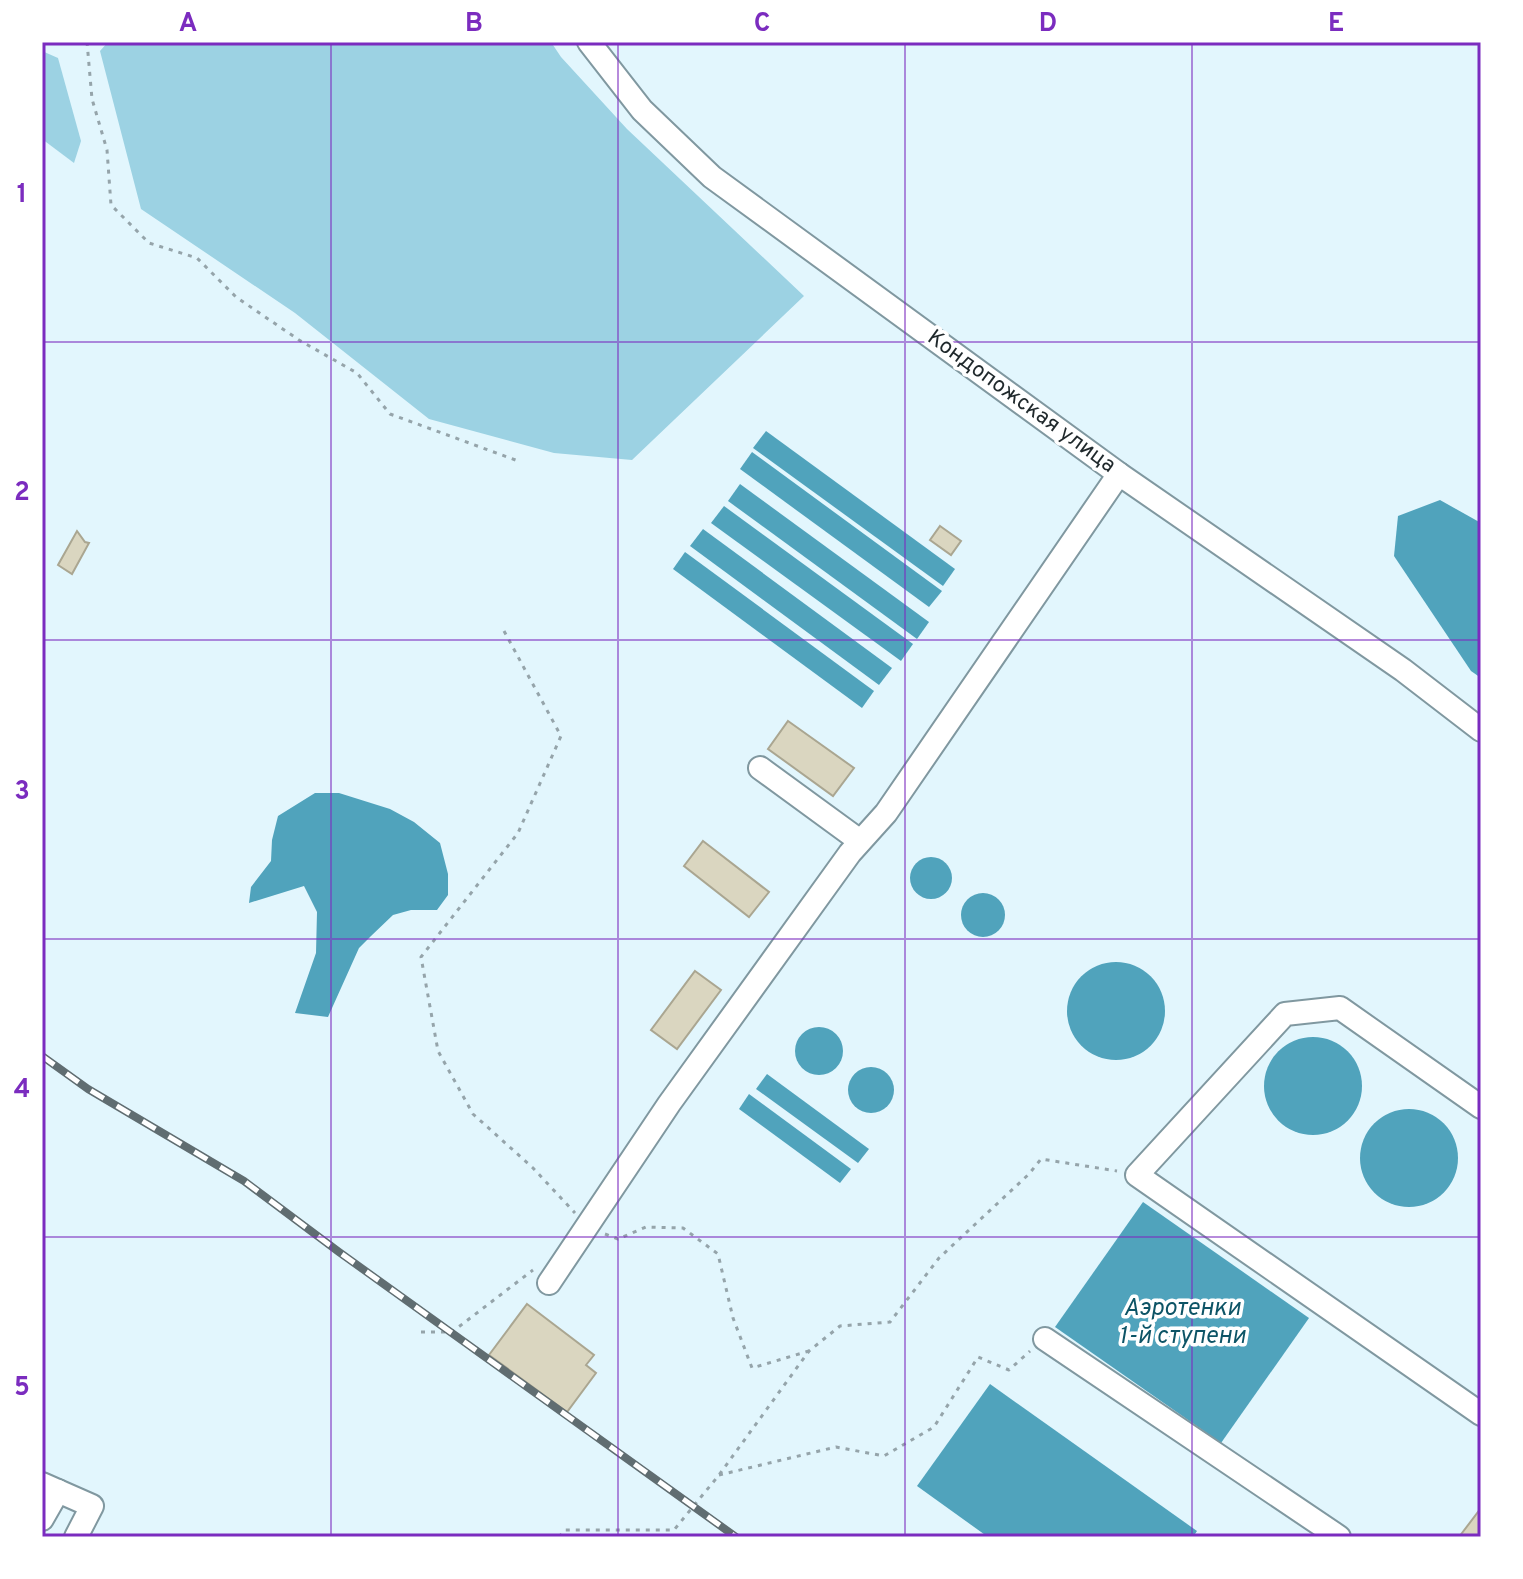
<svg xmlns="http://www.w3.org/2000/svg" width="1523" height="1579" font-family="Overpass,sans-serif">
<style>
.green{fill:#9cd2e3}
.water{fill:#50a3bc}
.building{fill:#dad6c0;stroke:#aaa691;stroke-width:2}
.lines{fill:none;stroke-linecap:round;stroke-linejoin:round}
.minor-casing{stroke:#8098a0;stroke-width:26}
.path{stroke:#95a4aa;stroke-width:3;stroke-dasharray:4 6;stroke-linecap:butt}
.minor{stroke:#fff;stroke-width:22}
.rail-casing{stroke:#606d71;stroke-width:8}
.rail{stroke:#fff;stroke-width:5;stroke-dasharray:15;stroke-linecap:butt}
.grid{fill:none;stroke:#7b2cbf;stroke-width:2;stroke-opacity:0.55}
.labels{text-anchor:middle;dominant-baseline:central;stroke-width:7;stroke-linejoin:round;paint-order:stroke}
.street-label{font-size:22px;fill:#1f282b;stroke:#fff}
.water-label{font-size:24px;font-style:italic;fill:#0d5466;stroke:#fff}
.neatline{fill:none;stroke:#7b2cbf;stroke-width:3}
.grid-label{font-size:26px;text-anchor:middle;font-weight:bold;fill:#7b2cbf}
</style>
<rect width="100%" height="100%" fill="#e2f6fd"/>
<g class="green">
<path d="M108 42H551L561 57 627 129 804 296 632 460 554 453 429 419 295 313 141 209 100 51Z"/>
<path d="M42 51 58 58 81 141 74 163 42 139Z"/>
</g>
<g class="water">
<path d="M766 431 955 569 943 586 753 448Z"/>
<path d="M752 452 942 591 929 607 740 469Z"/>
<path d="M740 484 929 622 917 639 728 501Z"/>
<path d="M1440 500 1481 523V678L1471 671 1394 556 1398 516Z"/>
<path d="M724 506 913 644 901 661 711 523Z"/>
<path d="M703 529 892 668 879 685 690 546Z"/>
<path d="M685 552 874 691 862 708 673 569Z"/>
<path d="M315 793H339L390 809 414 822 440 843 448 874V895L437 910H411L393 915 371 936 359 948 328 1017 295 1013 316 953 317 912 304 886 249 903 251 887 271 861 272 840 278 816Z"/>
<circle cx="931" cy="878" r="21"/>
<circle cx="983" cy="915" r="22"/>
<circle cx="1116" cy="1011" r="49"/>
<circle cx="819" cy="1051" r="24"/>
<circle cx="1313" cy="1086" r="49"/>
<circle cx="871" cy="1090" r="23"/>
<path d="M767 1074 869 1149 858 1163 756 1089Z"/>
<path d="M749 1094 851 1169 840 1183 739 1109Z"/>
<circle cx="1409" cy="1158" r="49"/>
<path d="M1143 1202 1309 1318 1221 1443 1055 1327Z"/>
<path d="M990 1384 1197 1531 1193 1537H988L917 1486Z"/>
</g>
<g class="building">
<path d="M940 526 961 541 951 555 930 540Z"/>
<path d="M77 531 85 542 89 543 72 574 58 565Z"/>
<path d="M788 721 854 768 833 796 768 749Z"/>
<path d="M703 841 769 892 749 917 684 866Z"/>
<path d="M695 971 721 990 677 1049 651 1030Z"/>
<path d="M527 1304 594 1355 586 1365 596 1373 567 1412 489 1355Z"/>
<path d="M1481 1508V1537H1459Z"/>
</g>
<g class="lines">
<g class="minor-casing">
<g id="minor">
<path d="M589 42 642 110 712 177 1119 474 1403 670 1481 730"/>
<path d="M760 768 860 841"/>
<path d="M1481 1107 1340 1008 1285 1014 1137 1175 1481 1414"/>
<path d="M549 1283 669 1104 850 853 886 813 1119 474"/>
<path d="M1045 1339 1339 1537"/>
<path d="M42 1484 92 1506 76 1537"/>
<path d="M42 1519 58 1491"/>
</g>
</g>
<g class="path">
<path d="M87 42 92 99 107 150 111 205 149 243 197 258 236 297 299 340 357 373 390 414 521 462"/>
<path d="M504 631 561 736 518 833 421 957 438 1051 473 1114 533 1168 575 1213"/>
<path d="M605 1234 618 1239 646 1227 683 1228 718 1254 733 1318 752 1368 809 1351"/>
<path d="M421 1332H452L533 1270"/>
<path d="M719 1475 836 1447 884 1456 934 1427 978 1357 1009 1370 1030 1351"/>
<path d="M559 1537 565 1530H674L719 1475 809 1351 840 1326 890 1322 939 1258 1029 1174 1041 1159 1117 1171"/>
</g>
<use href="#minor" class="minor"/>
<g class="rail-casing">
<path id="rail" d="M42 1056 88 1089 244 1181 339 1252 736 1537"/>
</g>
<use href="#rail" class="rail"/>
</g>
<path class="grid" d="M331 42V1537M618 42V1537M905 42V1537M1192 42V1537M42 342H1481M42 640H1481M42 939H1481M42 1237H1481"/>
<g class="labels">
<g class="street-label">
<text transform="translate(1021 402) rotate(36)">Кондопожская улица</text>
</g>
<g class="water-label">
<text x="1182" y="1309">Аэротенки<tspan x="1182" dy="28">1-й ступени</tspan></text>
</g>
</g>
<rect width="1523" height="1579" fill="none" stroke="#ffffff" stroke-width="88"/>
<rect x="44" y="44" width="1435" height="1491" class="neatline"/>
<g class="grid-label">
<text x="188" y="31">A</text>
<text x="474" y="31">B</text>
<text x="762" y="31">C</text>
<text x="1048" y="31">D</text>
<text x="1336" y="31">E</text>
<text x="22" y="202">1</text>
<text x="22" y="500">2</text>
<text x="22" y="799">3</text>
<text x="22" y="1097">4</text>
<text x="22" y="1395">5</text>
</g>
</svg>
